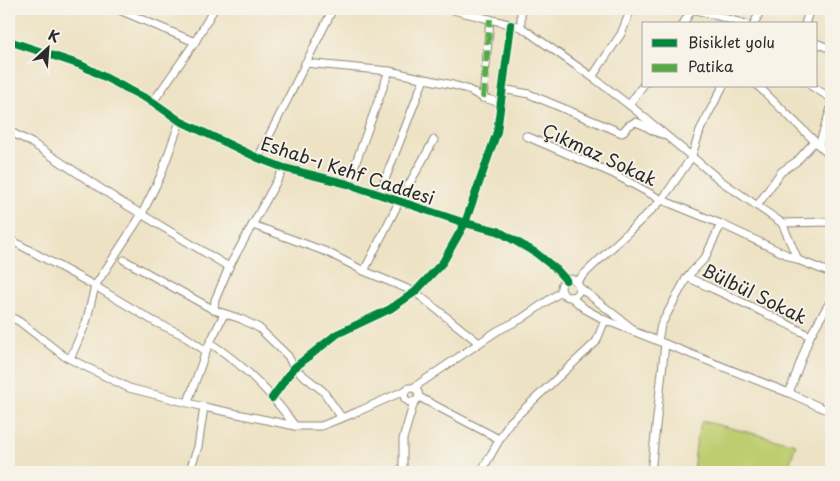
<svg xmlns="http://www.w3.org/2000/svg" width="840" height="481" font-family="'Playpen Sans',sans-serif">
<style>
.green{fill:#becd70;stroke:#747c4e}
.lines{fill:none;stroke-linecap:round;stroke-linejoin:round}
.minor-casing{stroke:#8c8678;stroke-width:9}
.minor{stroke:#fff;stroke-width:7}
.quiet{stroke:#54ab44;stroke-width:6;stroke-dasharray:12 6;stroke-linecap:butt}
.cycleway-casing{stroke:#f7f3e8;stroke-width:11}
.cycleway{stroke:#00873e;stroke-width:8}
.labels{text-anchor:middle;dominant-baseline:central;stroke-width:4;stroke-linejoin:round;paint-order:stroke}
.street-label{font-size:18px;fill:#2b2b2b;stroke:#f7f3e8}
</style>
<rect width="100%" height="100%" fill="#f7f3e8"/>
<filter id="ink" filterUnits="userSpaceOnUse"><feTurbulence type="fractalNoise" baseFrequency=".02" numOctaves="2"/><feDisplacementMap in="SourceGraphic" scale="10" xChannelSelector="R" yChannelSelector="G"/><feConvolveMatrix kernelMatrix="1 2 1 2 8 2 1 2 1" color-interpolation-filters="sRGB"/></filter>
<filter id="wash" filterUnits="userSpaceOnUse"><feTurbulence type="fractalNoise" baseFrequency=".0096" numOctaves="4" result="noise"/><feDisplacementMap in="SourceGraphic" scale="20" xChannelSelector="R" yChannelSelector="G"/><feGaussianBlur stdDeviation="1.12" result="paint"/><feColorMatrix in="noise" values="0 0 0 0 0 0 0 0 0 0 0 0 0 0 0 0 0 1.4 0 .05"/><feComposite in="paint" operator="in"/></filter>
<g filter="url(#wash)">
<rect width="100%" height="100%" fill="#ede2c4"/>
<path class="green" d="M702 421 796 444 787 472H693L697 436Z"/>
</g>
<g filter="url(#ink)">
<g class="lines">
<g class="minor-casing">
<g id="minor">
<path d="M117 9 195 42"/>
<path d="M449 9 521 27 595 79 633 108 721 181 782 223 798 260"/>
<path d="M692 9 746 24"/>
<path d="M9 15 12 9"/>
<path d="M683 24 692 9"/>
<path d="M754 24 761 9"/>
<path d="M805 24 810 9"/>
<path d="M521 27V9"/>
<path d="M9 41 81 65 153 102 180 121 258 158 284 168 348 184 465 223 498 231 536 253 556 269 566 280"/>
<path d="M816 43 831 49"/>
<path d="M305 63 389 71 453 85 467 89 483 98 502 103"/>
<path d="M592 77 621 34 631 9"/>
<path d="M758 86 831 157"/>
<path d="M811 86 831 98"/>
<path d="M502 89 529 94 622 133 628 126 635 122C645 124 652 132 662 134"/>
<path d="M483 98 490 19"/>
<path d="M153 102 195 42 214 9"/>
<path d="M629 105 644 84"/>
<path d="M9 131 32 143 118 200 229 267"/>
<path d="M526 136 612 173 662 200 721 224 798 260 831 273"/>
<path d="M819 145 831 108"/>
<path d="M258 158 333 9"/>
<path d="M284 168 229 267 215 300 214 310 241 319 259 328 288 356 294 368 323 391 342 418"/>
<path d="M348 184 389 71"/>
<path d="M379 195 424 79"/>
<path d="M757 206 781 172 797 161 815 141"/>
<path d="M782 223 831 222"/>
<path d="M253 225 327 252 364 271 415 292 479 343"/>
<path d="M9 239 95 286 155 322 181 334 206 351"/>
<path d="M124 260 214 310"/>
<path d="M364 271 399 202 434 140"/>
<path d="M687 277C728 296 770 314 810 336"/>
<circle cx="570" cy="288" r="9"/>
<path d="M576 282 662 200 691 158 701 128 723 86"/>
<path d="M579 287 633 329"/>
<path d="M571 297 585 309 605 320 789 393 831 412"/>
<path d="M9 316 20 322 64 356 129 388 204 407 295 426H321L357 412 406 390"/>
<path d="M658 341 661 325 687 277 705 258 721 224"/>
<path d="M210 343C243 364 272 394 295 426"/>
<path d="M70 359 86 323 95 286 142 214 161 175 180 121"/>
<path d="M413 388 497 331 521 319 562 291"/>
<path d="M789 393 810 336 831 300"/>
<path d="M419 397 416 401 409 402 405 399 404 394 408 388H415L418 392 419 397 499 439"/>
<path d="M272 398 294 368 337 334 390 309 415 292 443 262 465 223 497 132 511 25"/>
<path d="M188 402 206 351 224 314"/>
<path d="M189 472 198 447 204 407"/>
<path d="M403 472V439L414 402"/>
<path d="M481 472 509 423 596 342 605 320"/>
<path d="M651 472 665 344"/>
</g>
</g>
<use href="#minor" class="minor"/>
<path class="quiet" d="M483 98 490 19"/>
<g class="cycleway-casing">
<g id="cycleway">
<path d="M9 41 81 65 153 102 180 121 258 158 284 168 348 184 465 223 498 231 536 253 556 269 566 280"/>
<path d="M272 398 294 368 337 334 390 309 415 292 443 262 465 223 497 132 511 25"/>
</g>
</g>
<use href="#cycleway" class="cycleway"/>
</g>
</g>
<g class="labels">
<g class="street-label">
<text transform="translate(600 154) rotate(25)">Çıkmaz Sokak</text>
<text transform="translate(348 170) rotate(18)">Eshab-ı Kehf Caddesi</text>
<text transform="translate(755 293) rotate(26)">Bülbül Sokak</text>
</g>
</g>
<rect width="840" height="481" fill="none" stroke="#f7f3e8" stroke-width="30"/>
<rect x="642" y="22" width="175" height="65" fill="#f7f3e8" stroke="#a5a39c"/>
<rect x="652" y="39" width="25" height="8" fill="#00873e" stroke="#a5a39c"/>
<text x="688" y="48" font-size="15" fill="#2b2b2b">Bisiklet yolu</text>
<rect x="652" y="64" width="25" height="8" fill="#54ab44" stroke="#a5a39c"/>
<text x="688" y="72" font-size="15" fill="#2b2b2b">Patika</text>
<g transform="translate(48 48) rotate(26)" stroke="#f7f3e8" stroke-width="4" paint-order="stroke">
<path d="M0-4L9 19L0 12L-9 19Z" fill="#2b2b2b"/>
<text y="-8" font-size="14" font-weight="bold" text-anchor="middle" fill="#2b2b2b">K</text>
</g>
</svg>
